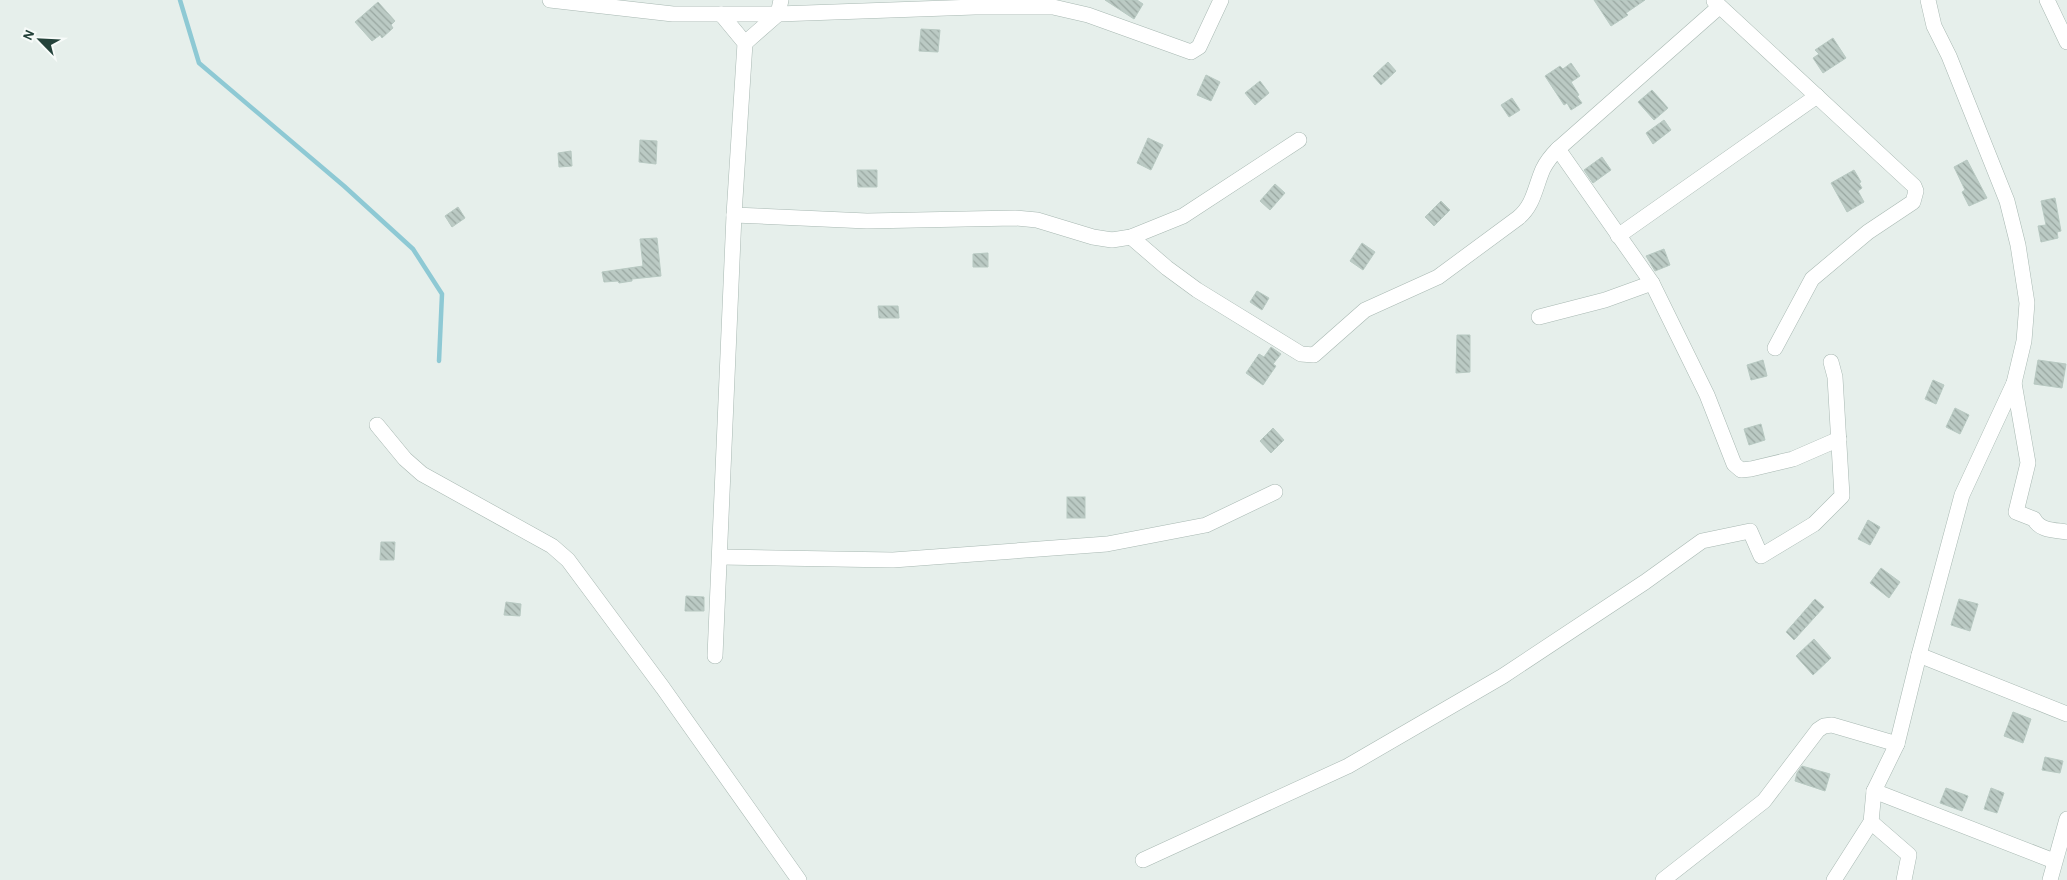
<svg xmlns="http://www.w3.org/2000/svg" width="2067" height="880" font-family="'Alegreya Sans',sans-serif">
<style>
.lines{fill:none;stroke-linecap:round;stroke-linejoin:round}
.stream{stroke:#8ec9d4;stroke-width:4.5}
.building{fill:url(#building-back-hatch);stroke:#b8c9c2}
.minor-casing{stroke:#a8b8b2;stroke-width:16}
.minor{stroke:#fff;stroke-width:15}
</style>
<defs>
<pattern id="building-back-hatch" width="6" height="6" patternUnits="userSpaceOnUse" patternTransform="scale(1.25)"><rect width="6" height="6" fill="#bbcac4"/><path d="M-1 5l2 2M0 0l6 6M5-1l2 2" fill="none" stroke="#98a6a0"/></pattern>
</defs>
<rect width="100%" height="100%" fill="#e6efeb"/>
<g class="lines">
<path class="stream" d="M180 0 199 63 344 186 413 249 442 294 439 361"/>
</g>
<g class="building">
<path d="M1105 0H1137L1143 4 1134 19Z"/>
<path d="M1594 0H1645L1626 13 1628 15 1611 26Z"/>
<path d="M378 2 395 21 391 25 393 28 382 38 380 35 372 41 355 22Z"/>
<path d="M921 29 940 30 938 52 919 51Z"/>
<path d="M1833 38 1846 58 1823 73 1813 58 1819 54 1815 50Z"/>
<path d="M1388 62 1396 71 1381 85 1373 76Z"/>
<path d="M1571 63 1580 76 1571 82 1579 95 1577 96 1582 103 1571 110 1567 103 1564 105 1545 76 1560 66 1563 69Z"/>
<path d="M1206 75 1220 82 1211 101 1197 95Z"/>
<path d="M1260 81 1269 93 1255 105 1245 93Z"/>
<path d="M1652 90 1668 108 1654 120 1638 102Z"/>
<path d="M1512 98 1520 110 1509 117 1501 105Z"/>
<path d="M1664 120 1671 130 1653 144 1646 133Z"/>
<path d="M1148 138 1163 145 1151 170 1137 163Z"/>
<path d="M640 140 657 141 656 164 639 162Z"/>
<path d="M571 151 572 166 559 167 558 153Z"/>
<path d="M1602 157 1611 170 1593 183 1584 170Z"/>
<path d="M1967 160 1987 198 1969 206 1962 192 1965 190 1954 167Z"/>
<path d="M857 170H877V187H858Z"/>
<path d="M1854 170 1861 182 1859 183 1862 188 1858 191 1864 202 1847 212 1831 183Z"/>
<path d="M1275 184 1285 193 1270 210 1260 201Z"/>
<path d="M2055 198 2061 231 2057 232 2058 238 2041 242 2038 226 2046 225 2041 201Z"/>
<path d="M1441 201 1450 210 1434 226 1425 217Z"/>
<path d="M458 207 465 218 452 227 445 216Z"/>
<path d="M657 238 661 276 632 279V281L619 283 618 281 604 282 602 272 643 266 640 239Z"/>
<path d="M1362 243 1375 252 1363 270 1350 261Z"/>
<path d="M1664 249 1670 265 1655 271 1646 256Z"/>
<path d="M988 253V267H973V254Z"/>
<path d="M1257 291 1269 298 1262 310 1250 302Z"/>
<path d="M878 306H898L899 318H879Z"/>
<path d="M1457 335H1470V372L1456 373Z"/>
<path d="M1271 347 1281 354 1273 364 1276 366 1263 385 1246 373 1259 354 1264 357Z"/>
<path d="M1763 360 1767 376 1751 380 1747 365Z"/>
<path d="M2038 360 2066 364 2062 388 2034 384Z"/>
<path d="M1933 380 1944 385 1936 404 1925 399Z"/>
<path d="M1955 408 1969 415 1960 434 1946 427Z"/>
<path d="M1761 424 1765 440 1749 445 1744 429Z"/>
<path d="M1273 428 1284 440 1271 453 1260 441Z"/>
<rect x="1067" y="497" width="18" height="21"/>
<path d="M1868 520 1880 527 1870 545 1858 539Z"/>
<path d="M381 542H395L394 560H380Z"/>
<path d="M1881 568 1900 582 1889 598 1870 583Z"/>
<path d="M686 596 704 597V611H685Z"/>
<path d="M1815 599 1824 607 1794 640 1786 632Z"/>
<path d="M1959 599 1978 604 1970 631 1951 625Z"/>
<path d="M506 602 521 604 520 616 504 615Z"/>
<path d="M1814 639 1831 658 1813 675 1796 656Z"/>
<path d="M2013 712 2031 719 2023 743 2004 736Z"/>
<path d="M2045 757 2063 761 2060 773 2042 770Z"/>
<path d="M1802 766 1830 774 1825 791 1795 781 1797 773Z"/>
<path d="M1946 788 1968 796 1962 811 1940 803Z"/>
<path d="M1991 788 2004 793 1997 813 1984 809Z"/>
</g>
<g class="lines">
<g class="minor-casing">
<g id="minor">
<path d="M550 0 673 14H778L975 7H1053L1088 15 1191 52 1199 47 1221 0"/>
<path d="M2047 0 2067 42"/>
<path d="M1714 1 1914 186 1916 191 1913 202 1868 232 1812 279 1775 348"/>
<path d="M745 43 778 14 781 0"/>
<path d="M1558 149 1652 283 1707 395 1734 464 1741 470 1751 469 1793 459 1839 439"/>
<path d="M734 215 867 221 1015 218 1037 220 1093 237 1112 240 1131 237 1183 216 1299 140"/>
<path d="M1618 236 1817 96"/>
<path d="M1131 237 1167 268 1197 290 1301 354 1314 355 1365 310 1438 277 1518 218C1534 205 1535 187 1543 169 1547 161 1552 155 1558 149L1719 7"/>
<path d="M1539 317 1605 300 1652 283"/>
<path d="M2014 383 2028 463 2016 512 2034 519C2040 531 2055 530 2067 532"/>
<path d="M377 425 405 459 422 474 552 546 568 560 663 688 799 880"/>
<path d="M720 557 893 560 1107 544 1206 525 1275 492"/>
<path d="M1919 655 2067 714"/>
<path d="M715 656 734 215 745 43 721 14"/>
<path d="M1874 791 2054 861"/>
<path d="M1871 822 1909 855 1904 880"/>
<path d="M1143 860 1348 766 1503 676 1645 582 1702 541 1750 531 1761 556 1814 524 1842 496 1835 377 1831 362"/>
<path d="M1663 880 1764 801 1818 730 1824 726 1832 725 1897 744"/>
<path d="M1834 880 1871 822 1874 791 1897 744 1919 655 1962 495 2014 383 2024 341 2027 303 2018 245 2007 201 1949 56 1934 26 1928 0"/>
<path d="M2050 880 2067 819"/>
</g>
</g>
<use href="#minor" class="minor"/>
</g>
<g transform="translate(40 40) rotate(294)" stroke="#f7fbf9" stroke-width="4" paint-order="stroke">
<path d="M0-4L9 19L0 12L-9 19Z" fill="#24423a"/>
<text y="-8" font-size="14" font-weight="bold" text-anchor="middle" fill="#24423a">N</text>
</g>
</svg>
